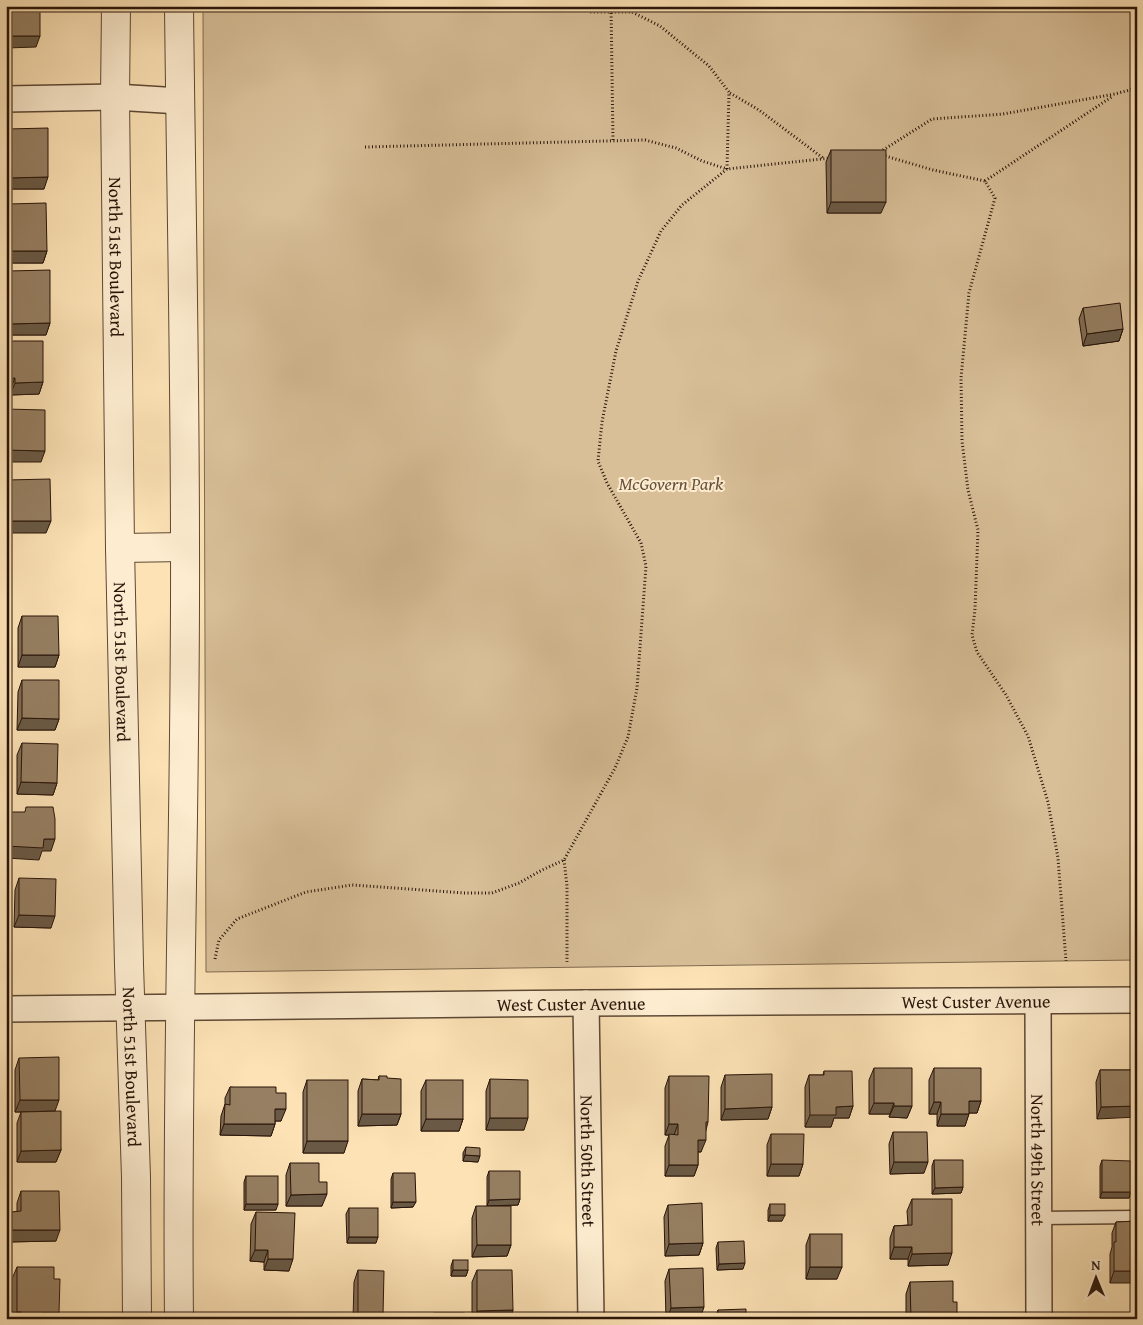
<svg xmlns="http://www.w3.org/2000/svg" width="1143" height="1325" font-family="'Gentium Book Plus',serif">
<style>
.green{fill:#d8bf98;stroke:#806a50}
.lines{fill:none;stroke-linecap:round;stroke-linejoin:round}
.service-casing{stroke:#5d4834;stroke-width:15}
.minor-casing{stroke:#5d4834;stroke-width:28}
.tertiary-casing{stroke:#5d4834;stroke-width:30}
.path{stroke:#281409;stroke-width:3;stroke-dasharray:1 2.5;stroke-linecap:butt}
.service{stroke:#fdeccf;stroke-width:12}
.minor{stroke:#fdeccf;stroke-width:25}
.tertiary{stroke:#fdeccf;stroke-width:28}
.wall{fill:#816d54;stroke:#281409}
.shaded-wall{fill:#695945;stroke:#281409}
.building{fill:#967f62;stroke:#281409}
.labels{text-anchor:middle;dominant-baseline:central;stroke-width:4;stroke-linejoin:round;paint-order:stroke}
.street-label{font-size:18px;fill:#281409;stroke:#fdeccf}
.park-label{font-size:18px;font-style:italic;fill:#66503b;stroke:#fdeccf}
</style>
<rect width="100%" height="100%" fill="#fce2b5"/>
<filter id="stains"><feTurbulence type="fractalNoise" baseFrequency=".004" numOctaves="4"/><feColorMatrix values="0 0 0 0 .2 0 0 0 0 .09 0 0 0 0 .02 0 0 0 .5 -.17"/></filter>
<radialGradient id="worn" r=".72"><stop offset=".6" stop-color="#630" stop-opacity="0"/><stop offset="1" stop-color="#630" stop-opacity=".3"/></radialGradient>
<path class="green" d="M203 6H1137V960L206 972Z"/>
<g class="lines">
<g class="service-casing">
<path id="service" d="M1038 1218 1137 1217"/>
</g>
<g class="minor-casing">
<g id="minor">
<path d="M6 99 115 97 180 101"/>
<path id="s1" d="M1038 1001 1039 1319"/>
<path id="s2" d="M586 1003 591 1319"/>
<path id="s3" d="M6 1009 586 1003 1137 1000"/>
</g>
</g>
<g class="tertiary-casing">
<g id="tertiary">
<path id="s4" d="M116 6 115 97 120 548 129 965 136 1177 137 1319"/>
<path d="M120 548 185 547"/>
<path d="M179 1319C176 1062 186 804 185 547 185 367 181 187 179 6"/>
</g>
</g>
<g class="path">
<path d="M611 6 613 141"/>
<path d="M730 93 759 110 823 158"/>
<path d="M365 147 645 140 676 148 702 161 727 169 729 92 709 66 660 26 632 12H588"/>
<path d="M880 152 932 119 1003 114 1115 94 1137 88"/>
<path d="M882 155 933 170 985 181 995 198 969 293 961 378 962 441 968 490 978 530 975 609 972 635 977 652 1006 695 1028 736 1048 802 1058 858 1066 961"/>
<path d="M985 181 1113 96"/>
<path d="M564 860 567 886V962"/>
<path d="M215 959 219 940 237 919 306 892 352 885 465 893H492L519 883 542 870 564 860 615 768 628 737 637 688 646 566 641 543 607 483 598 461 602 422 616 351 638 281 661 231 682 205 727 169 831 158"/>
</g>
<use href="#service" class="service"/>
<use href="#minor" class="minor"/>
<use href="#tertiary" class="tertiary"/>
</g>
<g class="wall">
<path d="M7 129 44 189H6V132Z"/>
<path d="M831 150 881 213H827L826 162Z"/>
<path d="M8 204 47 251 43 263H6V210Z"/>
<path d="M8 271 50 323 46 335H6V276Z"/>
<path d="M1083 308 1123 329 1119 341 1083 346 1079 319Z"/>
<path d="M6 341 43 382 39 394 10 395V390H6Z"/>
<path d="M22 616 59 655 55 667H18V628Z"/>
<path d="M22 680 59 719 55 730H17L18 692Z"/>
<path d="M22 743 57 783 53 795 17 794V755Z"/>
<path d="M19 878 51 928 14 927 15 890Z"/>
<path d="M19 1058 55 1111 61 1150 56 1162H17V1123L21 1112H15V1070Z"/>
<path d="M874 1068 912 1106 907 1118 889 1117 890 1114H869V1080Z"/>
<path d="M934 1068 981 1101 977 1113H969L965 1126H937V1114H929V1080Z"/>
<path d="M1100 1070H1137L1097 1119 1096 1082Z"/>
<path d="M824 1071 853 1106 849 1118H834L831 1127H805V1087L809 1075H823Z"/>
<path d="M725 1075 772 1107 768 1119 721 1120V1087Z"/>
<path d="M379 1076 387 1078 401 1114 397 1125 358 1126V1091L362 1079 378 1080Z"/>
<path d="M669 1076 708 1122 706 1130 701 1152H698V1165L694 1176H665V1146L669 1135H665V1088Z"/>
<path d="M490 1079 524 1130H486V1091Z"/>
<path d="M307 1080 344 1153H303V1092Z"/>
<path d="M426 1080 463 1119 459 1131H421V1091Z"/>
<path d="M230 1087 276 1093 281 1121H275V1124L271 1136 220 1135 221 1116 225 1104V1098Z"/>
<path d="M893 1132 924 1173 890 1174 889 1144Z"/>
<path d="M771 1134 803 1164 799 1176H767V1145Z"/>
<path d="M466 1147 478 1162 463 1161V1153Z"/>
<path d="M934 1160 963 1187 961 1193 932 1194V1166Z"/>
<path d="M1102 1160 1131 1192 1129 1198H1100V1166Z"/>
<path d="M290 1163 319 1182 322 1206H286V1175Z"/>
<path d="M489 1171 520 1199 518 1205 487 1206V1177Z"/>
<path d="M393 1173 413 1207 391 1208V1179Z"/>
<path d="M246 1176 276 1210H244V1182Z"/>
<path d="M21 1191 56 1241 7 1242V1223L12 1212H17V1203Z"/>
<path d="M912 1199 948 1265 908 1266V1259H890V1238L894 1226 908 1225 907 1211Z"/>
<path d="M770 1204 782 1221H768V1210Z"/>
<path d="M668 1205 703 1243 699 1255 665 1256 664 1217Z"/>
<path d="M476 1206 511 1245 507 1256 472 1257V1218Z"/>
<path d="M349 1208 376 1243H347L346 1214Z"/>
<path d="M256 1212 289 1271 264 1270V1262L250 1261 251 1224Z"/>
<path d="M1137 1221 1110 1283V1254L1112 1247V1233L1116 1222Z"/>
<path d="M810 1234 837 1279H806V1245Z"/>
<path d="M718 1242 743 1269 717 1270 716 1248Z"/>
<path d="M453 1260 468 1270 466 1276H451V1266Z"/>
<path d="M17 1267 54 1279 57 1319H12V1279Z"/>
<path d="M669 1269 700 1319H666L665 1281Z"/>
<path d="M358 1270 383 1316 382 1319H353L354 1282Z"/>
<path d="M477 1270 513 1310 510 1319H472V1282Z"/>
<path d="M910 1282 953 1302 955 1319H906V1294Z"/>
<path d="M718 1310 746 1319H716V1316Z"/>
</g>
<g class="shaded-wall">
<path d="M6 36H40L36 47 6 48Z"/>
<path d="M48 177 44 189H6V182L8 178Z"/>
<path d="M831 202H886L881 213H827Z"/>
<path d="M9 251H47L43 263H6V258Z"/>
<path d="M50 323 46 335H6V329L8 324Z"/>
<path d="M1123 329 1119 341 1083 346 1087 334Z"/>
<path d="M15 378 10 390H6V379Z"/>
<path d="M43 382 39 394 10 395 15 383Z"/>
<path d="M6 450 45 451 41 462H6Z"/>
<path d="M6 521H51L46 533H6Z"/>
<path d="M22 655H59L55 667H18Z"/>
<path d="M22 718 59 719 55 730H17Z"/>
<path d="M21 782 57 783 53 795 17 794Z"/>
<path d="M44 839H55L51 851H42L39 860 6 858V846Z"/>
<path d="M19 915 55 916 51 928 14 927Z"/>
<path d="M20 1100H59L55 1111 15 1112Z"/>
<path d="M969 1101H981L977 1113H965Z"/>
<path d="M934 1102H941L937 1114H929Z"/>
<path d="M874 1103H894L890 1114H869Z"/>
<path d="M853 1106 849 1118H834L831 1127H805L810 1115 836 1107Z"/>
<path d="M894 1106H912L907 1118 889 1117Z"/>
<path d="M1137 1106V1117L1097 1119 1101 1107Z"/>
<path d="M772 1107 768 1119 721 1120 725 1109Z"/>
<path d="M275 1109H286L281 1121H271Z"/>
<path d="M362 1114H401L397 1125 358 1126Z"/>
<path d="M941 1114H969L965 1126H937Z"/>
<path d="M490 1118H528L524 1130H486Z"/>
<path d="M426 1119H463L459 1131H421Z"/>
<path d="M224 1124H275L271 1136 220 1135Z"/>
<path d="M669 1124H678L674 1135H665Z"/>
<path d="M698 1140H706L701 1152 693 1151Z"/>
<path d="M307 1141H348L344 1153H303Z"/>
<path d="M61 1150 56 1162H17L21 1151Z"/>
<path d="M465 1155 480 1156 478 1162 463 1161Z"/>
<path d="M894 1162H928L924 1173 890 1174Z"/>
<path d="M771 1164H803L799 1176H767Z"/>
<path d="M669 1165H698L694 1176H665Z"/>
<path d="M963 1187 961 1193 932 1194 935 1188Z"/>
<path d="M1102 1192H1131L1129 1198H1100Z"/>
<path d="M327 1194 322 1206H286L291 1195Z"/>
<path d="M520 1199 518 1205 487 1206 489 1200Z"/>
<path d="M393 1202H416L413 1207 391 1208Z"/>
<path d="M246 1204H278L276 1210H244Z"/>
<path d="M770 1215H785L782 1221H768Z"/>
<path d="M12 1230H60L56 1241 7 1242Z"/>
<path d="M349 1237H378L376 1243H347Z"/>
<path d="M703 1243 699 1255 665 1256 669 1244Z"/>
<path d="M477 1245H511L507 1256 472 1257Z"/>
<path d="M894 1247H912L908 1259H890Z"/>
<path d="M255 1250H268L264 1262 250 1261Z"/>
<path d="M952 1253 948 1265 908 1266 912 1254Z"/>
<path d="M268 1259H293L289 1271 264 1270Z"/>
<path d="M745 1263 743 1269 717 1270 719 1264Z"/>
<path d="M810 1267H842L837 1279H806Z"/>
<path d="M453 1270H468L466 1276H451Z"/>
<path d="M1114 1271H1137V1283H1110Z"/>
<path d="M704 1307 700 1319H667L671 1308Z"/>
<path d="M513 1310 510 1319H474L477 1311Z"/>
<path d="M17 1312H21L18 1319H14Z"/>
<path d="M42 1313H59L57 1319H20L21 1317Z"/>
<path d="M952 1314H957L955 1319H950Z"/>
<path d="M358 1316H383L382 1319H357Z"/>
</g>
<g class="building">
<rect x="6" y="6" width="34" height="30"/>
<path d="M48 128V177L8 178 7 129Z"/>
<rect x="831" y="150" width="55" height="52"/>
<path d="M46 203 47 251H9L8 204Z"/>
<path d="M50 270V323L8 324V271Z"/>
<path d="M1120 303 1123 329 1087 334 1083 308Z"/>
<path d="M6 341H43V382L15 383V378L6 379Z"/>
<path d="M6 409 45 410V451L6 450Z"/>
<path d="M50 479 51 521H6V480Z"/>
<path d="M22 616H58L59 655H22Z"/>
<path d="M22 680H59V719L22 718Z"/>
<path d="M22 743 58 744 57 783 21 782Z"/>
<rect x="6" y="786" width="1" height="20"/>
<path d="M26 807H53L55 819V839H44L43 848 6 846V812H25Z"/>
<path d="M19 878 56 879 55 916 19 915Z"/>
<path d="M59 1057V1100H20L19 1058Z"/>
<path d="M874 1068H912V1106H894V1103H874Z"/>
<path d="M934 1068H981V1101H969V1114H941V1102H934Z"/>
<path d="M1100 1070H1137V1106L1101 1107Z"/>
<path d="M824 1071H852L853 1106 836 1107V1115H810L809 1075H824Z"/>
<path d="M772 1074V1107L725 1109V1075Z"/>
<path d="M379 1076H387V1078L401 1079V1114H362V1079L379 1080Z"/>
<path d="M669 1076H709L708 1122H706V1140H698V1165H669V1134L678 1135V1124H669Z"/>
<path d="M490 1079 528 1080V1118H490Z"/>
<rect x="307" y="1080" width="41" height="61"/>
<rect x="426" y="1080" width="37" height="39"/>
<path d="M230 1087H276V1093H286V1109H275V1124H224L225 1104 230 1105Z"/>
<path d="M61 1111V1150L21 1151V1112Z"/>
<path d="M893 1132H927L928 1162H894Z"/>
<path d="M771 1134H804L803 1164H771Z"/>
<path d="M466 1147 480 1148V1156L465 1155Z"/>
<path d="M934 1160H963V1187L935 1188Z"/>
<path d="M1102 1160 1131 1161V1192H1102Z"/>
<path d="M290 1163H319V1182H327V1194L291 1195Z"/>
<path d="M489 1171H520V1199L489 1200Z"/>
<path d="M393 1173H415L416 1202H393Z"/>
<rect x="246" y="1176" width="32" height="28"/>
<path d="M21 1191H59L60 1230H12V1212L21 1211Z"/>
<path d="M912 1199H952V1253L912 1254V1247H894V1226L912 1225Z"/>
<path d="M702 1203 703 1243 669 1244 668 1205Z"/>
<rect x="770" y="1204" width="15" height="11"/>
<path d="M476 1206H511V1245H477Z"/>
<rect x="349" y="1208" width="29" height="29"/>
<path d="M256 1212 295 1213 293 1259H268V1250H255Z"/>
<path d="M1137 1221V1271H1114V1242H1116V1222Z"/>
<rect x="810" y="1234" width="32" height="33"/>
<path d="M744 1241 745 1263 719 1264 718 1242Z"/>
<rect x="453" y="1260" width="15" height="10"/>
<path d="M17 1267H54V1279H60L59 1313H42V1317H21V1312H17Z"/>
<path d="M703 1268 704 1307 671 1308 669 1269Z"/>
<path d="M358 1270 384 1271 383 1316H358Z"/>
<path d="M477 1270H512L513 1310 477 1311Z"/>
<path d="M953 1281V1302H957V1314H952V1319H911L910 1282Z"/>
<path d="M746 1309V1319H718V1310Z"/>
<rect x="434" y="1313" width="30" height="6"/>
</g>
<g class="labels">
<g class="street-label">
<text stroke="none"><textPath href="#s4" startOffset="251">North 51st Boulevard</textPath></text>
<text stroke="none"><textPath href="#s4" startOffset="656">North 51st Boulevard</textPath></text>
<text stroke="none"><textPath href="#s3" startOffset="970">West Custer Avenue</textPath></text>
<text stroke="none"><textPath href="#s3" startOffset="565">West Custer Avenue</textPath></text>
<text stroke="none"><textPath href="#s4" startOffset="1061">North 51st Boulevard</textPath></text>
<text stroke="none"><textPath href="#s1" startOffset="159">North 49th Street</textPath></text>
<text stroke="none"><textPath href="#s2" startOffset="158">North 50th Street</textPath></text>
</g>
<g class="park-label">
<text x="671" y="483">McGovern Park</text>
</g>
</g>
<rect width="1143" height="1325" fill="none" stroke="#fce2b5" stroke-width="25"/>
<rect x="8" y="8" width="1128" height="1310" fill="none" stroke="#281409" stroke-width="2.5"/>
<rect x="12" y="12" width="1118" height="1300" fill="none" stroke="#281409"/>
<g transform="translate(1096 1278) rotate(359)" stroke="#fdeccf" stroke-width="4" paint-order="stroke">
<path d="M0-4L9 19L0 12L-9 19Z" fill="#281409"/>
<text y="-8" font-size="14" font-weight="bold" text-anchor="middle" fill="#281409">N</text>
</g>
<rect width="100%" height="100%" filter="url(#stains)"/>
<rect width="100%" height="100%" fill="url(#worn)"/>
</svg>
